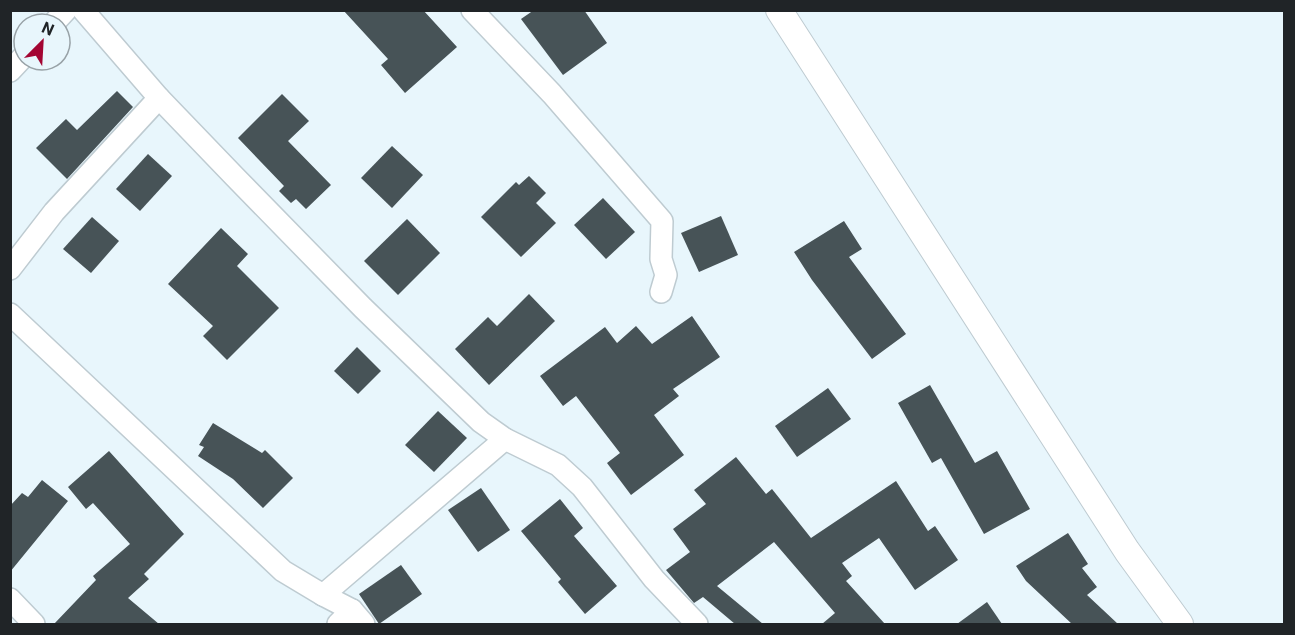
<svg xmlns="http://www.w3.org/2000/svg" width="1295" height="635" font-family="Roboto,sans-serif">
<style>
.building{fill:#475357}
.lines{fill:none;stroke-linecap:round;stroke-linejoin:round}
.minor-casing{stroke:#becbd1;stroke-width:24}
.tertiary-casing{stroke:#becbd1;stroke-width:28}
.minor{stroke:#fff;stroke-width:21}
.tertiary{stroke:#fff;stroke-width:26}
</style>
<rect width="100%" height="100%" fill="#e8f6fc"/>
<g class="building">
<path d="M343 10H423L457 47 405 93 381 65 388 59Z"/>
<path d="M534 10H584L607 43 563 75 521 19Z"/>
<path d="M117 91 133 107 67 179 36 148 66 119 77 130Z"/>
<path d="M282 94 309 121 288 141 331 185 306 209 296 199 291 203 279 191 284 186 238 138Z"/>
<path d="M392 146 423 175 392 208 361 178Z"/>
<path d="M148 154 172 176 140 211 116 189Z"/>
<path d="M529 176 546 193 536 203 556 223 521 257 481 217 516 182 519 185Z"/>
<path d="M603 198 635 232 606 259 574 225Z"/>
<path d="M721 216 738 255 699 272 681 233Z"/>
<path d="M92 217 119 241 91 273 63 249Z"/>
<path d="M407 219 440 253 398 295 364 261Z"/>
<path d="M844 221 862 249 849 257 906 334 872 359 812 280 794 252Z"/>
<path d="M221 228 248 254 237 266 279 308 227 360 203 336 213 326 168 284Z"/>
<path d="M529 294 555 321 489 385 455 349 488 317 497 326Z"/>
<path d="M692 316 720 357 673 389 679 396 654 415 684 455 631 495 607 463 620 453 576 396 563 406 540 376 605 327 617 343 636 326 652 344Z"/>
<path d="M357 347 381 371 358 394 334 371Z"/>
<path d="M930 385 975 463 997 451 1030 509 984 534 941 458 932 463 898 403Z"/>
<path d="M828 388 851 419 797 457 775 426Z"/>
<path d="M438 411 467 438 434 472 405 445Z"/>
<path d="M213 423 262 453 265 450 293 478 263 508 233 479 198 456 204 447 199 445Z"/>
<path d="M109 451 184 534 144 574 149 579 128 598 159 624H54L96 580 93 576 130 544 93 503 86 509 68 487Z"/>
<path d="M736 457 766 494 772 489 811 538 896 481 928 531 935 526 958 560 915 590 879 538 842 563 852 576 846 581 885 624H822L835 613 774 542 717 586 763 624H735L703 597 694 603 666 570 690 552 673 529 706 504 694 490Z"/>
<path d="M42 480 68 501 10 572V506L22 493 28 497Z"/>
<path d="M481 488 510 530 478 552 448 510Z"/>
<path d="M560 499 583 528 574 536 617 586 585 614 558 582 561 579 521 531Z"/>
<path d="M1068 533 1088 564 1082 568 1097 587 1087 595 1118 624H1072L1026 581 1016 566Z"/>
<path d="M401 565 422 594 379 624 359 594Z"/>
<path d="M987 602 1002 624H957Z"/>
</g>
<g class="lines">
<g class="minor-casing">
<g id="minor">
<path d="M83 10 159 98 235 177 363 308 481 422 505 439 558 465 582 487 654 579 697 624"/>
<path d="M472 10 552 94 662 221 661 259 666 275 661 292"/>
<path d="M53 24 66 10"/>
<path d="M10 71 24 56"/>
<path d="M10 269 54 212 159 98"/>
<path d="M10 314 283 571 323 595"/>
<path d="M10 599 34 624"/>
<path d="M352 610 364 624"/>
<path d="M338 624 352 610 323 595 505 439"/>
</g>
</g>
<g class="tertiary-casing">
<path id="tertiary" d="M779 10 1127 551 1180 624"/>
</g>
<use href="#minor" class="minor"/>
<use href="#tertiary" class="tertiary"/>
</g>
<rect width="1295" height="635" fill="none" stroke="#202427" stroke-width="24"/>
<g transform="translate(42 42) rotate(24)"><circle r="28" fill="#e8f6fc" stroke="#98a2a7" stroke-width="1.5"/>
<path d="M0-4.5L10 22L0 15L-10 22Z" fill="#a30533"/>
<text y="-9" font-size="16" font-weight="bold" text-anchor="middle" fill="#202427">N</text>
</g>
</svg>
